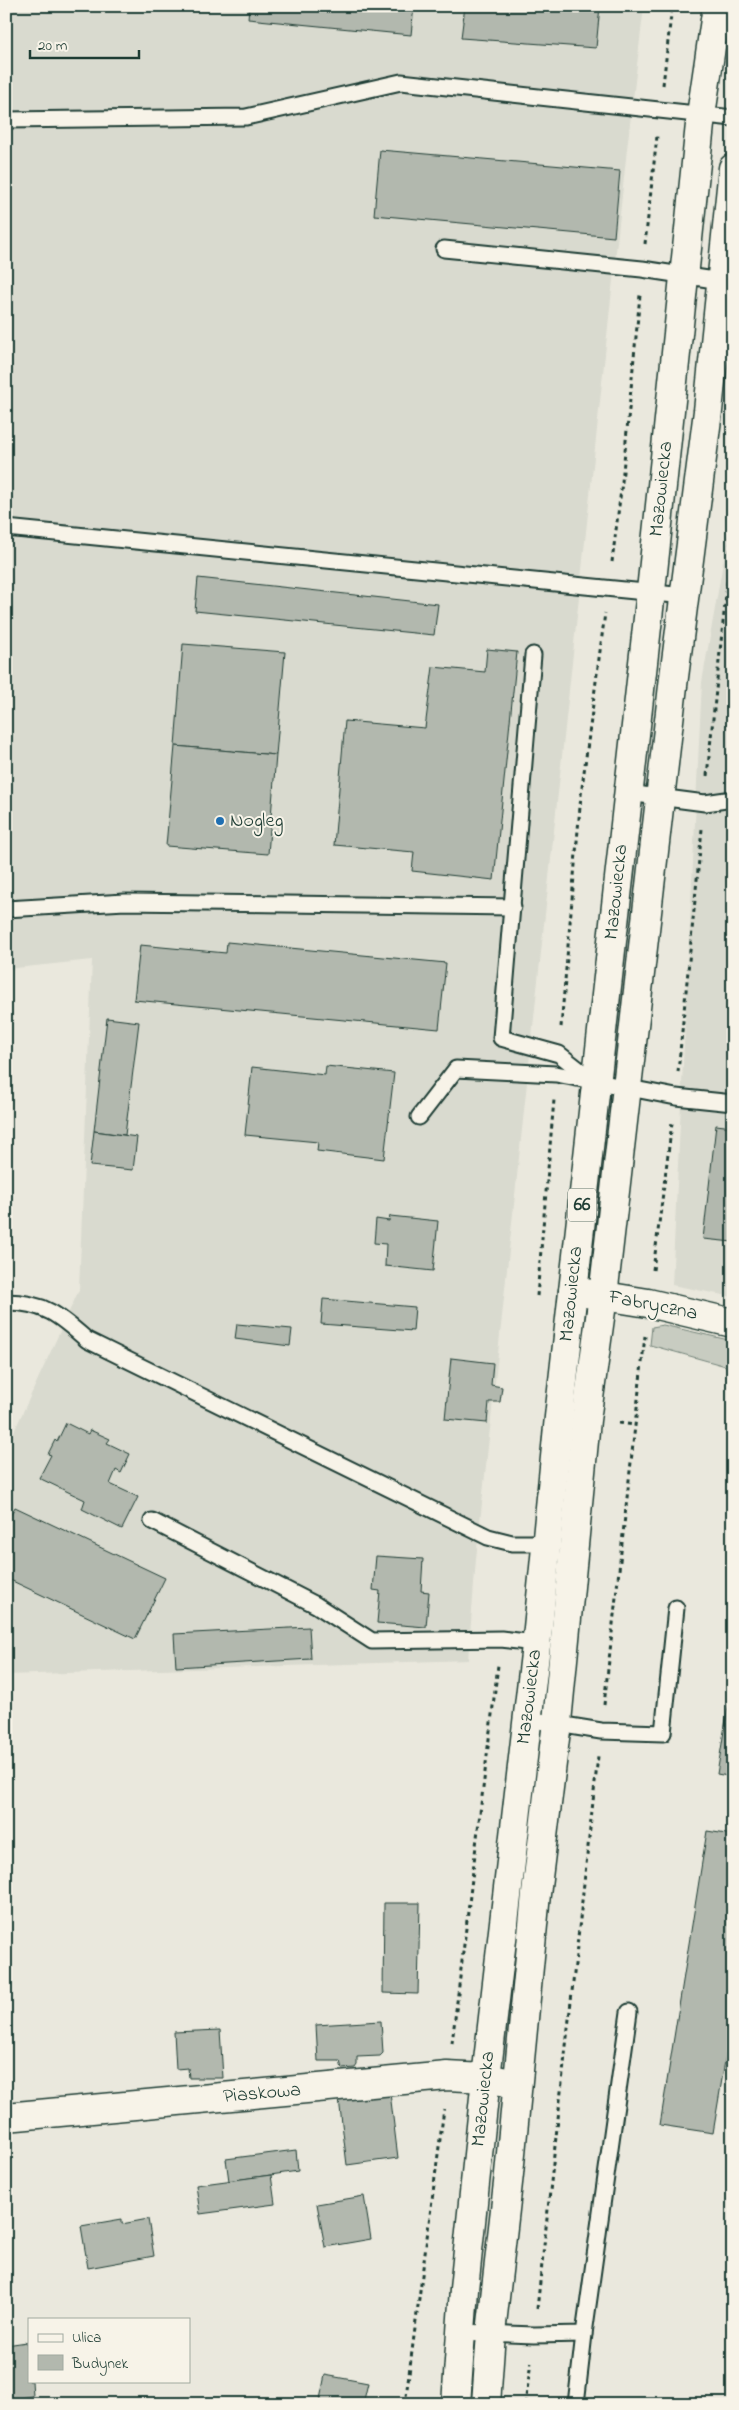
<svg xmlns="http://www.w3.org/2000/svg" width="739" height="2410" font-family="'Indie Flower',sans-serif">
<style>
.built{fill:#d9dacf}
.green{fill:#c8ccc1;stroke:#74847a}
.building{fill:#b2b8ae;stroke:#1f3d34}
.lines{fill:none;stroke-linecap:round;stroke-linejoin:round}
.service-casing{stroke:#1f3d34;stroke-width:19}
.minor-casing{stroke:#1f3d34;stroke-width:31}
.primary-casing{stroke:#1f3d34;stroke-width:31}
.path{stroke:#1f3d34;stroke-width:3;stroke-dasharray:4 4;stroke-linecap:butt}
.service{stroke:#f7f3e8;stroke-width:15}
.minor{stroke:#f7f3e8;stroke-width:28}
.primary{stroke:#f7f3e8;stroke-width:28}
.poi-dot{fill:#1f6fb2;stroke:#f7f3e8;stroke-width:2}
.labels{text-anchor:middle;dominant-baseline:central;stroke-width:4;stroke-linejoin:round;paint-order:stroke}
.shield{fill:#f7f3e8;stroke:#60746a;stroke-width:1}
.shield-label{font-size:19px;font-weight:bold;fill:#1f3d34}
.street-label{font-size:20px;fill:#1f3d34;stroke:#f7f3e8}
.poi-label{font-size:20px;fill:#1f3d34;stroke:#f7f3e8;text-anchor:start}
</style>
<rect width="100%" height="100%" fill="#eae8dd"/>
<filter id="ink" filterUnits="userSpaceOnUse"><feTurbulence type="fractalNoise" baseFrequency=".02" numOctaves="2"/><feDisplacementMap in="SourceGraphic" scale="10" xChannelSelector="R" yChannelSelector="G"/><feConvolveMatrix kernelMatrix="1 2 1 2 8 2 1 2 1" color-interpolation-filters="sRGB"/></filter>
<g filter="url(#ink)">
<g class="built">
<path d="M6 6H644L627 149 476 1559 468 1660 6 1675V1449L79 1290 92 960 6 969Z"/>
<path d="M733 506V1297L672 1285 702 682Z"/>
</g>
<path class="green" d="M663 1325 733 1341V1368L650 1345 652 1327Z"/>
<g class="building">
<path d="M249 6H414L411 35 248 19Z"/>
<path d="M465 6H600L596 48 461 38Z"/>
<path d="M380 150 620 171 614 237 374 215Z"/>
<path d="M198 578 438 604 434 635 195 611Z"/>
<path d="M183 644 285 652 276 755 175 746Z"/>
<path d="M487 649 517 652 494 880 412 871 414 852 334 845 345 721 425 728 433 667 485 672Z"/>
<path d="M175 746 276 755 268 854 166 846Z"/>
<path d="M6 831 8 864H6Z"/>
<path d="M227 942 446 963 439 1029 134 1000 140 945 226 953Z"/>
<path d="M107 1018 139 1022 125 1135 94 1131Z"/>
<path d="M326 1066 394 1073 384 1159 317 1151 318 1142 245 1135 252 1067 325 1075Z"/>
<path d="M716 1125 733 1127V1242L703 1239Z"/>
<path d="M94 1131 137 1137 133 1170 90 1166Z"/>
<path d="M390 1216 438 1221 433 1271 385 1266 386 1244 374 1243 376 1219 389 1221Z"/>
<path d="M323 1299 415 1307 413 1331 321 1324Z"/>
<path d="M237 1324 292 1329 290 1346 235 1339Z"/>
<path d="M451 1358 493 1363 491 1385 502 1387 500 1402H489L487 1423 445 1419Z"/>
<path d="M66 1423 88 1434 90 1430 110 1439 107 1443 130 1454 121 1473 116 1470 110 1484 138 1497 122 1529 82 1509 85 1500 39 1478 51 1455 48 1454 55 1440 57 1442Z"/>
<path d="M15 1507 165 1578 135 1639 6 1578V1524Z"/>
<path d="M376 1556 423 1559 421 1591 429 1592 426 1627 377 1623 380 1591 373 1590Z"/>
<path d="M309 1627 311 1659 176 1667 174 1634Z"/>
<path d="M733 1676V1777L717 1774Z"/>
<path d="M707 1831 733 1835V2013L713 2133 660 2125Z"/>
<path d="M384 1903H420L418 1994 383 1993Z"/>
<path d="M381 2021 383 2053 380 2056 357 2057V2065L355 2068 342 2069 340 2061H318L316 2025Z"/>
<path d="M220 2030 223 2078H189L188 2068 176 2069 174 2032Z"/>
<path d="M390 2093 398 2158 347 2165 339 2099Z"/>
<path d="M296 2150 298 2171 229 2181 226 2159Z"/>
<path d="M271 2175 275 2204 200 2214 196 2185Z"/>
<path d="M364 2196 371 2239 325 2247 317 2204Z"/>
<path d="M122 2219V2224L148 2219 154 2256 88 2268 81 2226Z"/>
<path d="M27 2342 29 2381H32L33 2396 6 2400V2345Z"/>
<path d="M325 2375 368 2383 363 2404H319Z"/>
</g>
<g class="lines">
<g class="service-casing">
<g id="service">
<path d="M6 120 246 117 401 82 733 118"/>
<path d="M444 249 642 269 721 281"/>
<path d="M6 528 685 596"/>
<path d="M533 655 501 1038 559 1054 596 1083"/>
<path d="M628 793 705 803 733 799"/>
<path d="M6 909 125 902 513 907"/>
<path d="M419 1117 456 1069 556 1074 676 1097 733 1103"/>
<path d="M6 1302C44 1302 60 1316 87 1340L488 1537 512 1543H552"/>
<path d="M152 1521 316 1605 372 1641 501 1639 543 1644"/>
<path d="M527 1719 601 1731 663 1733 676 1608"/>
<path d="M461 2332 534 2335 584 2334 629 2012"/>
<path d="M576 2404 584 2334"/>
</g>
</g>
<g class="minor-casing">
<g id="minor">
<path d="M573 1291 648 1303 733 1323"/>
<path d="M6 2117 447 2076 486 2078 517 2084"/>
</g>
</g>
<g class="primary-casing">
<g id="primary">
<path d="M456 2404 464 2289 486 2078 538 1628 559 1417 651 591 701 115 717 6"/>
<path d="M486 2404 491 2333 509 2174 536 1894 557 1722 586 1420 603 1296 674 677 708 411 733 168"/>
</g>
</g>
<g class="path">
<path d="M663 85 672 6"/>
<path d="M645 244 657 136"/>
<path d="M612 562 622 482 640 295"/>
<path d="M707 776 733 527"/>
<path d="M561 1027 581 795 605 613"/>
<path d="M678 1072 702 829"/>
<path d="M653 1270 672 1123"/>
<path d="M537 1296 554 1100"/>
<path d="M619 1423 636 1425"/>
<path d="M604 1705 645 1336"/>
<path d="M452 2043 498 1665"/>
<path d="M537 2309 598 1756"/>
<path d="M405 2404 444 2109"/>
<path d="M525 2404 531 2362"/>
</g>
<use href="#service" class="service"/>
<use href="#minor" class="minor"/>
<use href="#primary" class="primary"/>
</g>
</g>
<circle class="poi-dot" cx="220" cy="821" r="5"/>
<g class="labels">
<rect class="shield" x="568" y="1188.5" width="28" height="33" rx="4"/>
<g class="shield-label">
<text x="582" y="1205">66</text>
</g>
<g class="street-label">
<text transform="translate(662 489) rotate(-84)">Mazowiecka</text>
<text transform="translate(617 892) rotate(-84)">Mazowiecka</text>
<text transform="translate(572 1294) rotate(-84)">Mazowiecka</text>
<text transform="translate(653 1306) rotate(11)">Fabryczna</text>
<text transform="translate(530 1697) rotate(-83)">Mazowiecka</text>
<text transform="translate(262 2094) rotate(-5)">Piaskowa</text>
<text transform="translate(484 2099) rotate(-84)">Mazowiecka</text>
</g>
<g class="poi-label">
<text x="230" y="821">Nogleg</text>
</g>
</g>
<rect width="739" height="2410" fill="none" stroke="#f7f3e8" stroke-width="25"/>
<rect x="12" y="12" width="714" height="2385" fill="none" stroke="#1f3d34" stroke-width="2" filter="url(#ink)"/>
<rect x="28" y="2318" width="162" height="65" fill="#f7f3e8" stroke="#a1aaa0"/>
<rect x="38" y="2334" width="25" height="8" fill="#f7f3e8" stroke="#a1aaa0"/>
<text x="72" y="2342" font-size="15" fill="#1f3d34">Ulica</text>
<rect x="38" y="2355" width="25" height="15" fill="#b2b8ae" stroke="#a1aaa0"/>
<text x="72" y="2368" font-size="15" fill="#1f3d34">Budynek</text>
<path d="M30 50v8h109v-8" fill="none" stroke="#1f3d34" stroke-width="2.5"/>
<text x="38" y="50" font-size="15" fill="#1f3d34" stroke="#f7f3e8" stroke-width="4" paint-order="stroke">20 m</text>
</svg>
